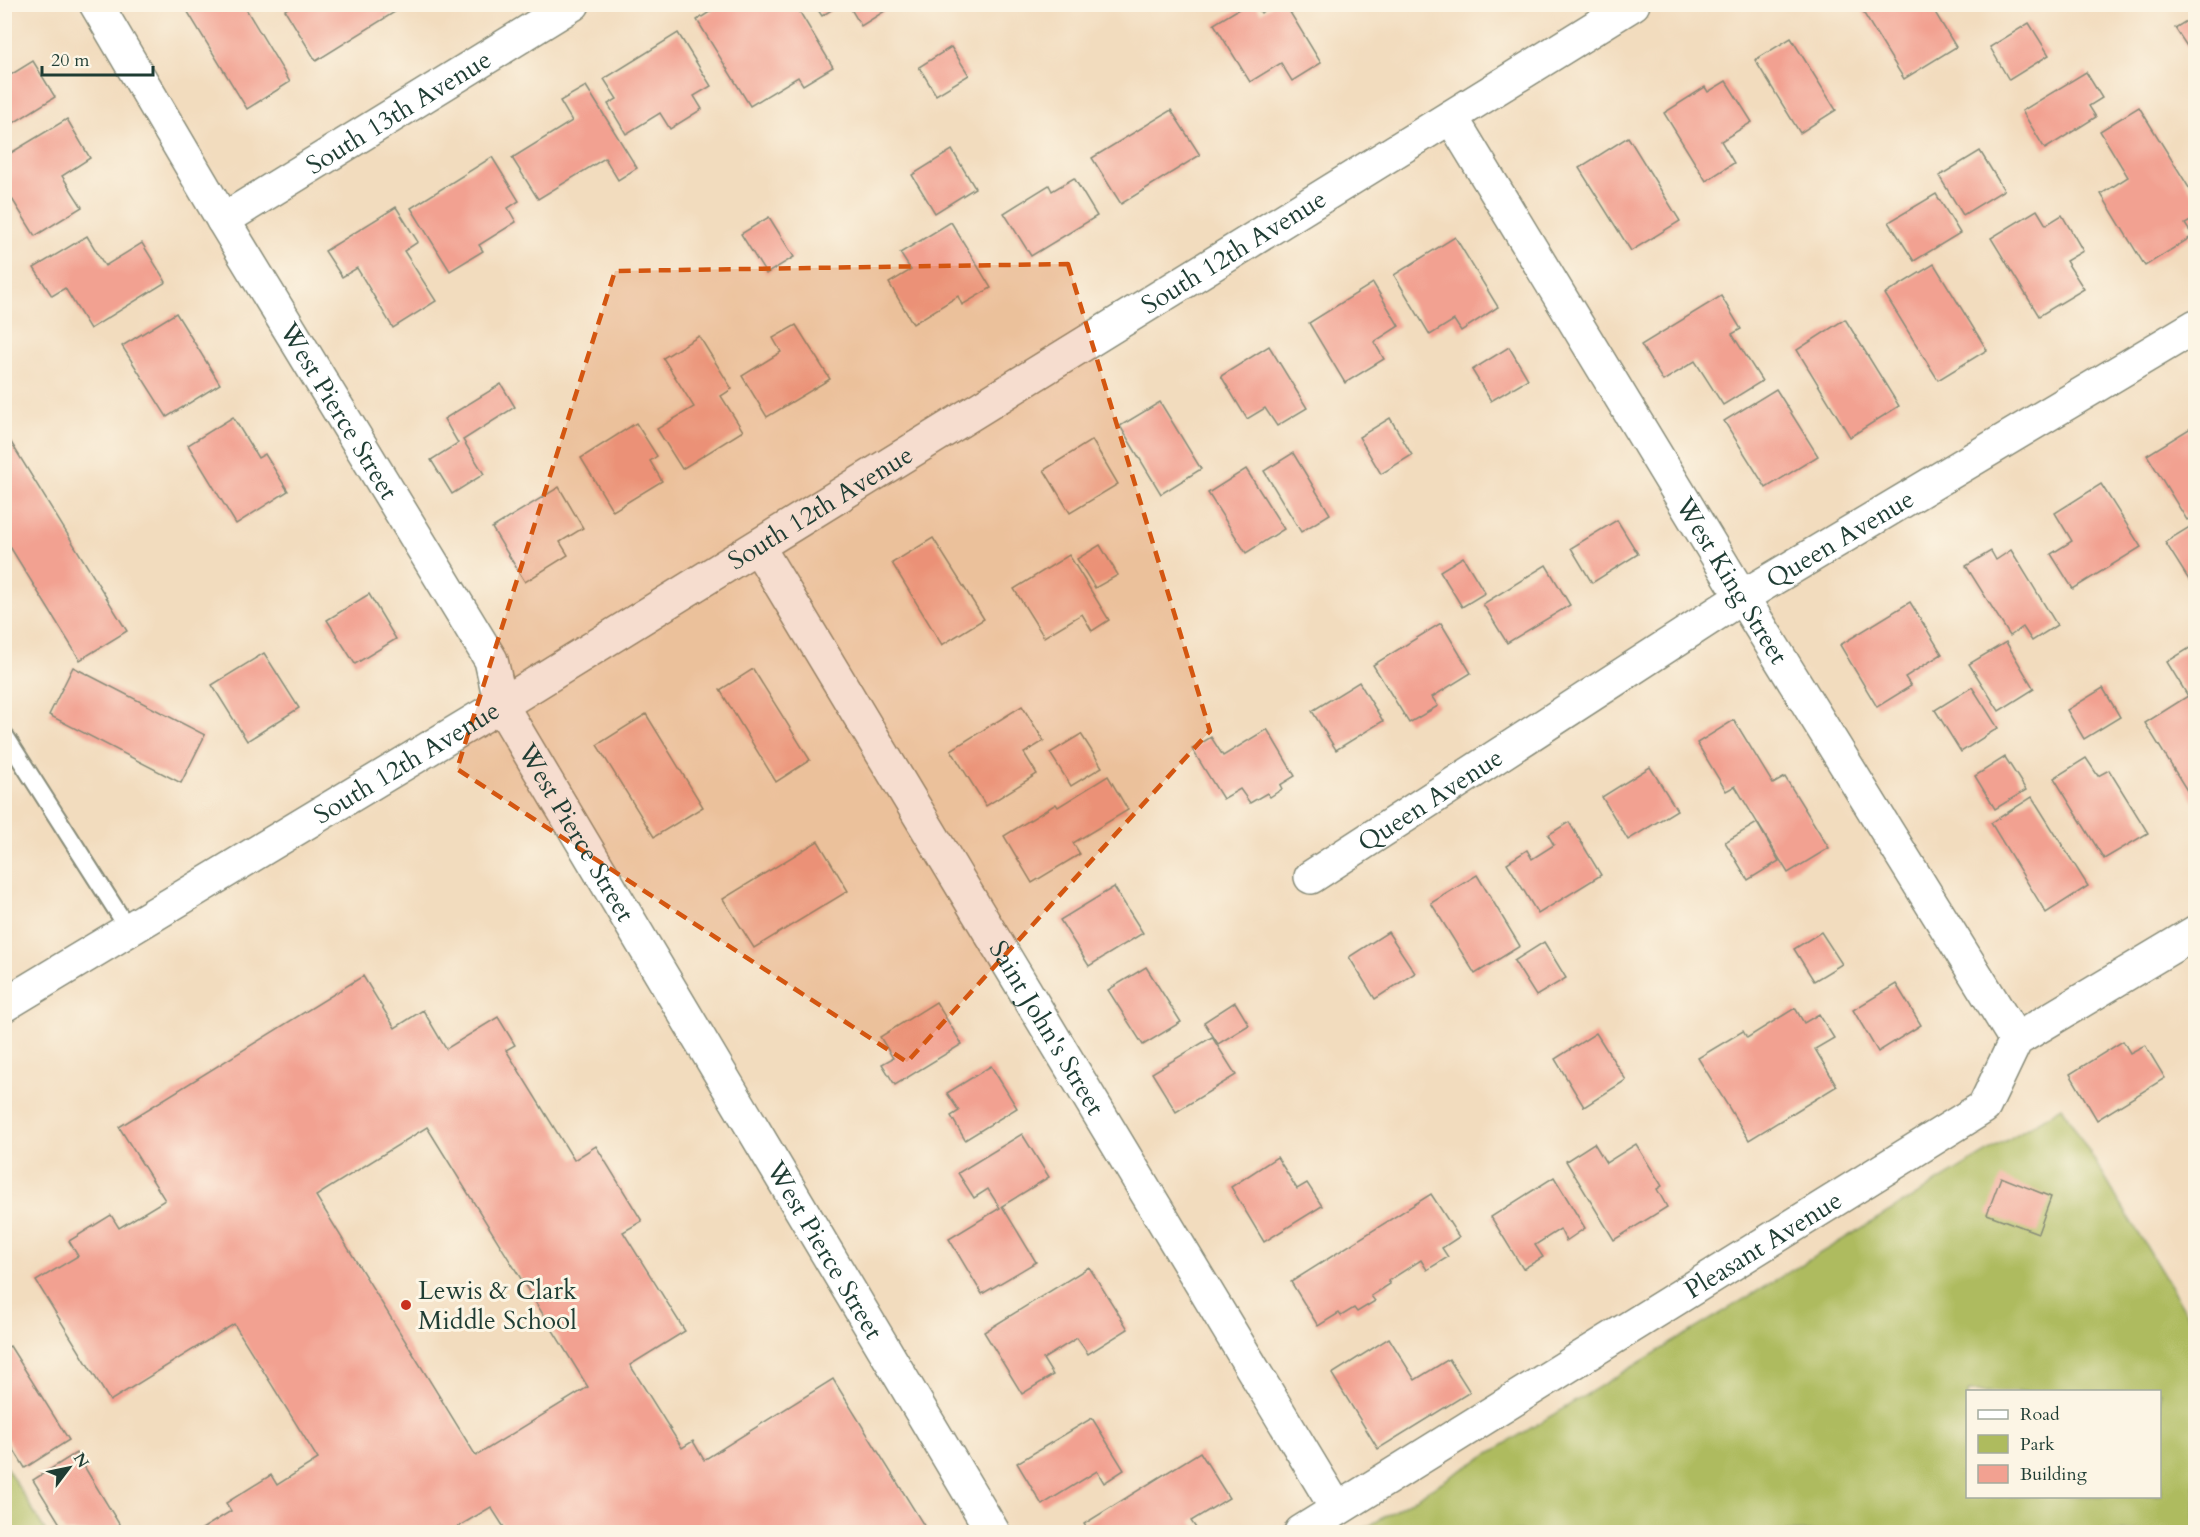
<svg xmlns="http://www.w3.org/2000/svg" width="2200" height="1537" font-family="Cardo,serif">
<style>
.green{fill:#aebb5e;stroke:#667c49;stroke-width:1.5;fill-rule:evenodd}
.building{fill:#f2a191;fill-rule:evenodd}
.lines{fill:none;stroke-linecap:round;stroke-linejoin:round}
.lane-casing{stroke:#888c79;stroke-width:20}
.street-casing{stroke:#888c79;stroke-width:36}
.lane{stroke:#fff;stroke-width:16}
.street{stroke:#fff;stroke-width:33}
.marked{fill:#d45610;fill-opacity:0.2;stroke:#d45610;stroke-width:4.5;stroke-dasharray:12 8;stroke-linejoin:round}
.poi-dot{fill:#c8321e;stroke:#fcf5e5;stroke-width:2}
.labels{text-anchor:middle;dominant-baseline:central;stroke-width:6;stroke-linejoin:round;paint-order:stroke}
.street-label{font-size:26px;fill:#1f3d34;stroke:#fcf5e5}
.poi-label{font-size:26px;fill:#1f3d34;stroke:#fcf5e5;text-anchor:start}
</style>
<rect width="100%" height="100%" fill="#fcf5e5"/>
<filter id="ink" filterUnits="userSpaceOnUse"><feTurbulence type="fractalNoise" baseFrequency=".0167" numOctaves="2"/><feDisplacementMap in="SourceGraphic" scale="12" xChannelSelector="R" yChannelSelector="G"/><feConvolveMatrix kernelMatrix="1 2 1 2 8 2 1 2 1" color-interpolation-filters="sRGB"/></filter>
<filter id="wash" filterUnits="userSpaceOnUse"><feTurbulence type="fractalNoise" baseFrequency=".008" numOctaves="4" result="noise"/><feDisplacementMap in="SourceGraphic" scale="24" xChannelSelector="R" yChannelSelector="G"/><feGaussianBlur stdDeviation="1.35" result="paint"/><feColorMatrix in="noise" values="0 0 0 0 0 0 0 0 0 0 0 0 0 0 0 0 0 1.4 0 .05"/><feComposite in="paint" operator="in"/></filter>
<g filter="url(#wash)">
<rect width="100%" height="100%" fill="#f2dcbe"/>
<g class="green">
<path d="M2062 1107 2195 1327V1532H1359ZM1968 1392H2160V1496H1968Z"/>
<path d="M4 1465H5L46 1532H5Z"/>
</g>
<g id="blocks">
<g class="building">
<path d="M183 4H243L290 82 247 109Z"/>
<path d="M294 4H395L398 10 316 61 285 10Z"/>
<path d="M722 4H745L746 7 750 4H795L833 67 803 85 798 77 750 106 697 20Z"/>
<path d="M814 4H841L822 16Z"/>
<path d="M848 4H896L861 26Z"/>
<path d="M1247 4H1255L1261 13 1274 4H1285L1321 63 1292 81 1281 63 1250 82 1214 24Z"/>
<path d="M1858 4H1930L1956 47 1904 79Z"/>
<path d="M2196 15V60L2175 28Z"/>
<path d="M2029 23 2049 55 2009 80 1990 47Z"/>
<path d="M678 33 711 86 694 96 702 109 670 129 660 113 626 134 608 104 617 99 604 79Z"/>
<path d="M1791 38 1836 110 1800 133 1755 60Z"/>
<path d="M951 47 969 75 936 95 919 67Z"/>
<path d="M33 61 55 97 4 129V69L9 76Z"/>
<path d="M2086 72 2102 98 2089 106 2096 117 2045 149 2022 111Z"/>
<path d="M1726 81 1752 122 1721 141 1734 163 1706 181 1664 113 1705 87 1708 92Z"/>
<path d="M586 86 637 168 618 180 605 158 538 199 512 158 572 121 560 101Z"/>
<path d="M2139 107 2196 199V218L2185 224 2193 236 2145 266 2101 194 2128 177 2100 131Z"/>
<path d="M1171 110 1200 155 1121 204 1092 158Z"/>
<path d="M67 119 90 158 62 176 82 207 35 236 4 186V157Z"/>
<path d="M1628 137 1680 221 1631 251 1579 168Z"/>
<path d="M952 150 975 188 935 213 912 175Z"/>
<path d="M1980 151 2004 190 1963 215 1939 176Z"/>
<path d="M492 157 519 201 508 208 516 222 479 245 483 251 450 271 411 208Z"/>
<path d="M1074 178 1097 216 1031 256 1004 213 1049 185 1052 191Z"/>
<path d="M1936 194 1960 233 1914 261 1889 222Z"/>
<path d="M396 207 418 242 404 251 436 301 393 328 357 268 342 277 325 251Z"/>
<path d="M2037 210 2046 225 2062 215 2083 251 2066 261 2084 289 2039 316 1991 238Z"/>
<path d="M769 217 794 257 766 274 741 234Z"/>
<path d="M951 222 991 288 962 305 958 296 913 324 889 283 911 270 900 253Z"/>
<path d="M87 236 105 266 142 243 166 282 90 329 65 288 52 296 34 268Z"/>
<path d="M1455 237 1498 307 1461 331 1454 320 1430 335 1394 275Z"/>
<path d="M1934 264 1987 350 1938 380 1885 294Z"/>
<path d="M1373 283 1399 326 1374 342 1384 359 1345 383 1309 323Z"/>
<path d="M1721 296 1741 329 1732 334 1762 381 1723 405 1695 361 1663 381 1641 345Z"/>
<path d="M176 313 220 384 167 417 122 346Z"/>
<path d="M1845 319 1899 406 1850 437 1797 350Z"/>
<path d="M796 325 830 379 767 417 742 376 781 352 773 338Z"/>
<path d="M699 336 732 389 721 396 743 431 682 469 657 429 694 407 663 358Z"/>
<path d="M1269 346 1307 408 1277 426 1265 408 1247 419 1221 376Z"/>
<path d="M1509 347 1528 379 1491 401 1472 370Z"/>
<path d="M501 384 515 407 463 440 484 474 452 494 431 460 458 443 444 419Z"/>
<path d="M1776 389 1818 456 1766 488 1724 421Z"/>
<path d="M1160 402 1201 469 1161 494 1120 426Z"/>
<path d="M233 417 258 458 265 454 288 491 236 524 188 445Z"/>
<path d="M1390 418 1412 455 1381 474 1359 437Z"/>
<path d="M636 423 657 456 650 461 662 481 613 511 581 458Z"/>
<path d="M2194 426 2196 429V515L2187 520 2147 455Z"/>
<path d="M4 431 127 631 80 660 4 537Z"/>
<path d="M1092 440 1118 484 1070 513 1044 470Z"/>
<path d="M1293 453 1330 514 1301 532 1264 471Z"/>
<path d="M1246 469 1284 529 1246 553 1208 493Z"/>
<path d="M2101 484 2141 547 2073 589 2051 554 2072 541 2055 513Z"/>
<path d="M559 487 583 528 560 542 568 555 525 582 492 528Z"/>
<path d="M1617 520 1638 554 1592 583 1571 548Z"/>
<path d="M2196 523V576L2189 580 2165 542Z"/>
<path d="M933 538 984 619 942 645 892 563Z"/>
<path d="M1100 545 1118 575 1095 588 1077 559Z"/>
<path d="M2011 550 2057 625 2032 641 2023 627 2010 636 1966 566 1991 551 1996 560Z"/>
<path d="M1069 555 1109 620 1092 631 1082 614 1044 637 1014 589Z"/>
<path d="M1463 557 1485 593 1462 607 1440 571Z"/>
<path d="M1546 565 1570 605 1507 643 1483 604Z"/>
<path d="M369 594 396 639 355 664 327 620Z"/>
<path d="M1910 602 1942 654 1905 677 1911 686 1877 707 1840 645Z"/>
<path d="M1441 623 1471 673 1432 697 1438 706 1409 723 1373 665Z"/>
<path d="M2006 642 2034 689 1999 711 1969 664Z"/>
<path d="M2196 644V805L2145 723 2188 696 2167 662Z"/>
<path d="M264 653 299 708 247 741 212 685Z"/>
<path d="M73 667 205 735 181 783 49 715Z"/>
<path d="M753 669 810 760 776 782 720 690Z"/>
<path d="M1359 682 1383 721 1336 750 1312 711Z"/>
<path d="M1972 687 1998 728 1961 752 1935 710Z"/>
<path d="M2103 688 2120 717 2084 739 2067 710Z"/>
<path d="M1022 706 1044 741 1024 753 1037 774 986 806 951 750Z"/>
<path d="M646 714 703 807 654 837 597 745Z"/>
<path d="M1734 720 1773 784 1785 777 1829 848 1788 873 1735 786 1726 791 1697 743Z"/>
<path d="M1267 729 1295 776 1280 785 1282 789 1270 797 1267 793 1250 803 1240 789 1223 799 1192 749 1211 737 1223 756Z"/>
<path d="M1081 734 1102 767 1071 786 1050 753Z"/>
<path d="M2005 757 2026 790 1995 809 1975 776Z"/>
<path d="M2086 758 2098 776 2109 770 2148 833 2104 859 2054 778Z"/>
<path d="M1650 767 1677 810 1628 840 1602 797Z"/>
<path d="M1108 776 1128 810 1073 843 1080 854 1032 883 1004 836 1056 804 1058 807Z"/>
<path d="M2032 797 2088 886 2046 913 1991 823Z"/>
<path d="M1569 822 1601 875 1538 914 1507 863 1527 850 1532 859 1554 845 1548 835Z"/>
<path d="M1757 823 1779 861 1748 880 1725 842Z"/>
<path d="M818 841 848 891 754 948 723 899Z"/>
<path d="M1477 875 1520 946 1475 974 1431 903Z"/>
<path d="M1114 887 1143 933 1089 966 1060 920Z"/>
<path d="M1388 932 1415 973 1375 999 1349 957Z"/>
<path d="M1821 932 1842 964 1814 981 1794 949Z"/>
<path d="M1544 942 1566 978 1536 996 1514 961Z"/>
<path d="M1146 967 1181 1022 1143 1045 1108 990Z"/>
<path d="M363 976 395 1028 423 1010 446 1049 498 1017 515 1045 506 1050 574 1160 596 1146 642 1221 623 1232 685 1331 630 1365 682 1448 693 1441 704 1460 833 1379 928 1532H507L491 1507 449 1532H197L231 1511 226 1503 271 1475 277 1485 318 1459 234 1324 110 1401 36 1281 78 1256 69 1241 111 1215 119 1228 165 1200 119 1127ZM427 1127 588 1387 476 1456 316 1196Z"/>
<path d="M1896 984 1921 1025 1878 1052 1853 1010Z"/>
<path d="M936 1002 962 1044 895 1085 882 1064 893 1058 880 1037Z"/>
<path d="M1235 1002 1249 1025 1218 1044 1204 1022Z"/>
<path d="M1795 1008 1804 1023 1819 1014 1834 1038 1815 1049 1837 1086 1749 1140 1698 1058 1743 1031 1747 1038Z"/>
<path d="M1596 1033 1626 1080 1584 1107 1555 1059Z"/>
<path d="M1212 1037 1236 1075 1176 1112 1152 1073Z"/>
<path d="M2123 1041 2130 1053 2145 1045 2165 1078 2097 1120 2070 1074Z"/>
<path d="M991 1066 1017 1108 965 1140 951 1116 959 1111 947 1093Z"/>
<path d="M1022 1134 1049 1177 1002 1206 1036 1262 982 1294 949 1239 1000 1208 988 1189 974 1198 958 1173Z"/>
<path d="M1594 1143 1606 1163 1636 1144 1662 1186 1657 1189 1667 1207 1614 1240 1566 1161Z"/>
<path d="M1277 1157 1297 1189 1307 1183 1322 1206 1264 1242 1231 1187Z"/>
<path d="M1554 1177 1585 1228 1566 1241 1560 1229 1535 1245 1543 1257 1523 1269 1491 1217Z"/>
<path d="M2001 1177 2051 1197 2038 1233 1987 1214Z"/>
<path d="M1431 1194 1459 1237 1442 1248 1448 1257 1427 1270 1421 1260 1388 1281 1390 1284 1371 1296 1375 1301 1357 1312 1354 1308 1341 1316 1339 1313 1318 1326 1291 1282Z"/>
<path d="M1089 1267 1128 1329 1088 1354 1077 1338 1043 1359 1053 1375 1022 1394 984 1332Z"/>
<path d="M1389 1338 1415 1380 1449 1359 1470 1392 1378 1449 1332 1374Z"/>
<path d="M10 1346 69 1440 25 1468 4 1434V1349Z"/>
<path d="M1092 1418 1124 1470 1104 1483 1097 1471 1042 1505 1017 1463Z"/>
<path d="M1200 1452 1229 1498 1191 1521 1196 1528 1188 1532H1089L1084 1524Z"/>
<path d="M76 1453 124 1532H65L33 1480Z"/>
</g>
</g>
</g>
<g filter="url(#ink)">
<use href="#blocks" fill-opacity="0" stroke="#888c79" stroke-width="1.5"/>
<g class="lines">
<g class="lane-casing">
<path id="lane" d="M4 734 129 930"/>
</g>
<g class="street-casing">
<g id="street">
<path id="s1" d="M96 4 223 220 491 660 501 705 993 1532"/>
<path id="s2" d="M1451 117 1742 597 2016 1040"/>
<path id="s3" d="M223 220 573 4"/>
<path id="s4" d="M758 547 1337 1509"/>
<path id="s5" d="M1311 877 1742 597 2196 326"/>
<path id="s6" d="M4 1005 501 705 1633 4"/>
<path id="s7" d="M1301 1532 1984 1107 2016 1040 2196 932"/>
</g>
</g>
<use href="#lane" class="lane"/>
<use href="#street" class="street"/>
</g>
</g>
<path class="marked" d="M1068 264 1210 731 907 1062 457 769 615 271Z"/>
<circle class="poi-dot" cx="406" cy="1305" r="6"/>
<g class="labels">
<g class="street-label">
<text stroke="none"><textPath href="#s3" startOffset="206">South 13th Avenue</textPath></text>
<text stroke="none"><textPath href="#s6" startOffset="1442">South 12th Avenue</textPath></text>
<text stroke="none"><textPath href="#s1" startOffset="474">West Pierce Street</textPath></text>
<text stroke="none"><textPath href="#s6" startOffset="956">South 12th Avenue</textPath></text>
<text stroke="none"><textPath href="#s5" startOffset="628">Queen Avenue</textPath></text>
<text stroke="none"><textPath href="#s2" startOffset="542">West King Street</textPath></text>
<text stroke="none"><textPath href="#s6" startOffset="470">South 12th Avenue</textPath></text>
<text stroke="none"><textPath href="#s5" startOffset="142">Queen Avenue</textPath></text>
<text stroke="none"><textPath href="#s1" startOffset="960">West Pierce Street</textPath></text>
<text stroke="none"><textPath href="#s4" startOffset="561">Saint John's Street</textPath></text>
<text stroke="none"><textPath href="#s7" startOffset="544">Pleasant Avenue</textPath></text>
<text stroke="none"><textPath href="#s1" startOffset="1446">West Pierce Street</textPath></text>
</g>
<g class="poi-label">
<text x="418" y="1290">Lewis &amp; Clark<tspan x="418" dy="30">Middle School</tspan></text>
</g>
</g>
<rect width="2200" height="1537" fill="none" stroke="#fcf5e5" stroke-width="24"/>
<rect x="1966" y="1390" width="195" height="108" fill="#fcf5e5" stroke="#a4ab9e" stroke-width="1.5"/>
<rect x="1978" y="1410" width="30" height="9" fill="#ffffff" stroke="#a4ab9e" stroke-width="1.5"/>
<text x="2020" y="1420" font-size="18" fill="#1f3d34">Road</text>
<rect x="1978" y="1435" width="30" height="18" fill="#aebb5e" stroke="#a4ab9e" stroke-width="1.5"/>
<text x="2020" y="1450" font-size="18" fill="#1f3d34">Park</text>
<rect x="1978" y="1465" width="30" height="18" fill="#f2a191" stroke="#a4ab9e" stroke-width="1.5"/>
<text x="2020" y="1480" font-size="18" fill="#1f3d34">Building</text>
<g transform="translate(69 1468) rotate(58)" stroke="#fcf5e5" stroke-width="4.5" paint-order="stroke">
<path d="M0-4.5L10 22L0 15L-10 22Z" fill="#1f3d34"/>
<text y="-9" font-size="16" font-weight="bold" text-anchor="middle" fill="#1f3d34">N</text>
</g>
<path d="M42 66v9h111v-9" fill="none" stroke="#1f3d34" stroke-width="3"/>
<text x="51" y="66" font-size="18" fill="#1f3d34" stroke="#fcf5e5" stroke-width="4.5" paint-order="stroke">20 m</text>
</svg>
